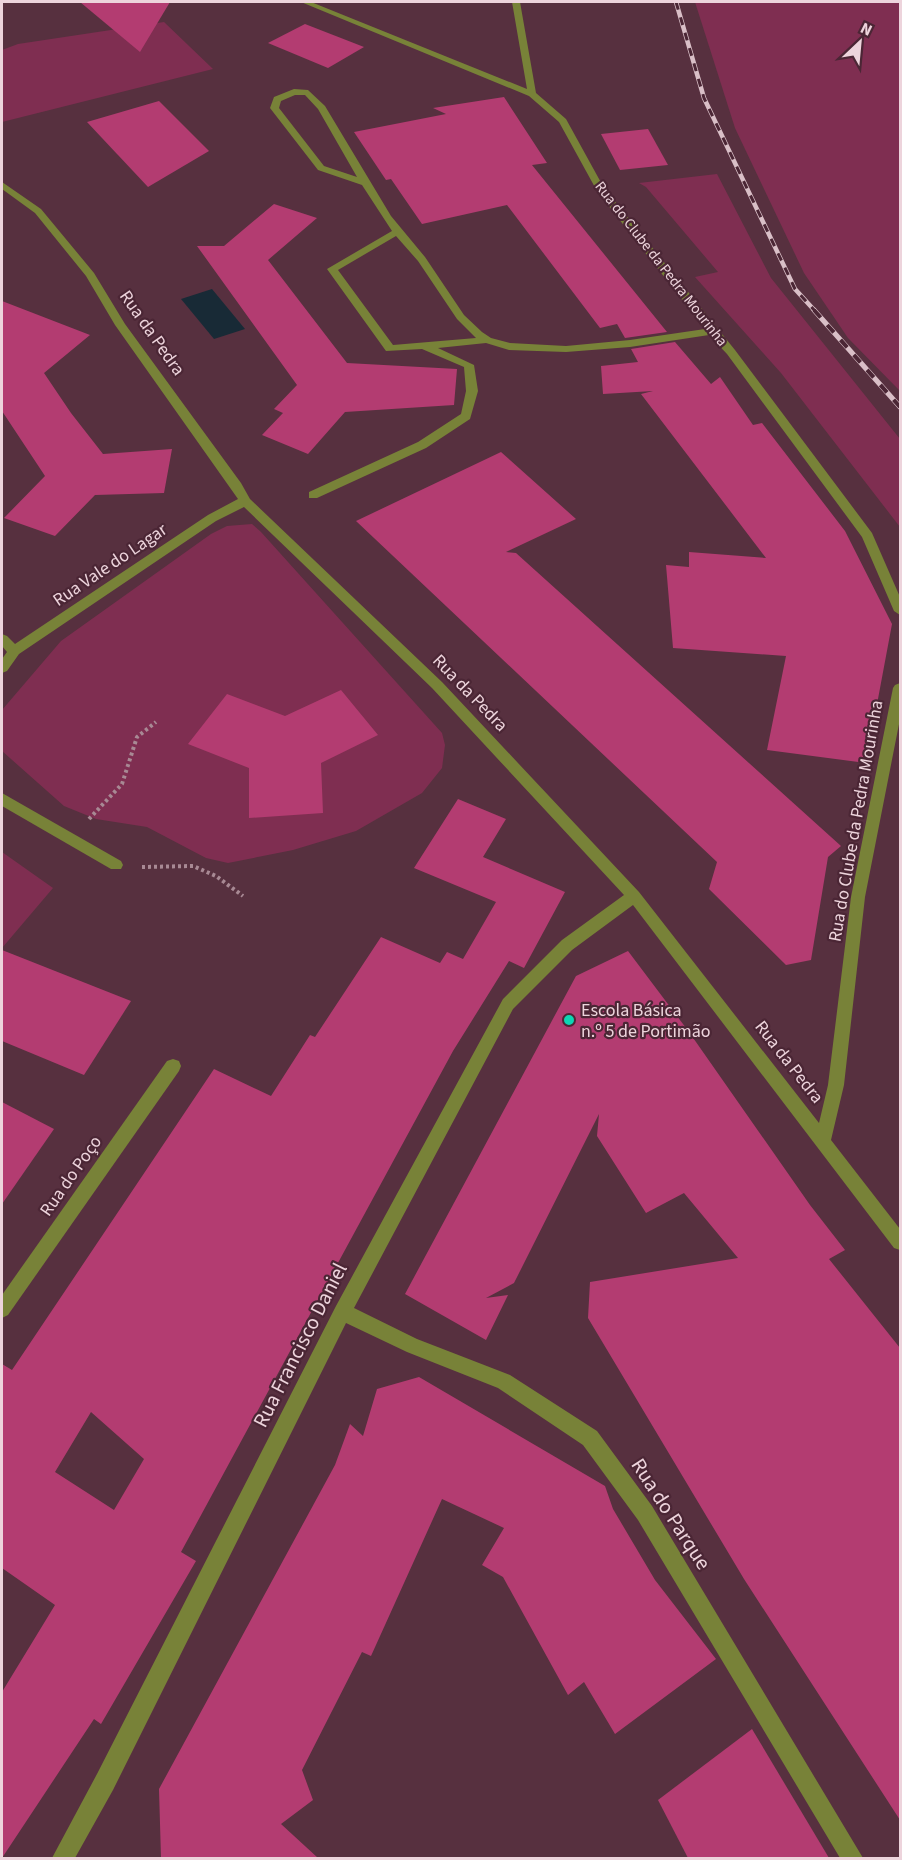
<svg xmlns="http://www.w3.org/2000/svg" width="902" height="1860" font-family="'Source Sans 3',sans-serif">
<style>
.green{fill:#7f2e51}
.water{fill:#182a36}
.building{fill:#b33c71;fill-rule:evenodd}
.lines{fill:none;stroke-linecap:round;stroke-linejoin:round}
.path{stroke:#a88994;stroke-width:4;stroke-dasharray:3 3;stroke-linecap:butt}
.minor{fill:#788238;fill-rule:evenodd}
.rail-far1-casing{stroke:#d9bfc7;stroke-width:4.5}
.rail-casing{stroke:#d9bfc7;stroke-width:5}
.rail-far1{stroke:#4b2635;stroke-width:3;stroke-dasharray:8;stroke-linecap:butt}
.rail{stroke:#4b2635;stroke-width:4;stroke-dasharray:10;stroke-linecap:butt}
.poi-dot{fill:#0ed5b4;stroke:#4b2635;stroke-width:2}
.labels{text-anchor:middle;dominant-baseline:central;stroke-width:4.5;stroke-linejoin:round;paint-order:stroke}
.far-street-label{font-size:15px;fill:#edd4dc;stroke:#4b2635}
.street-label{font-size:18px;fill:#edd4dc;stroke:#4b2635}
.poi-label{font-size:18px;fill:#edd4dc;stroke:#4b2635;text-anchor:start}
.near-street-label{font-size:21px;fill:#edd4dc;stroke:#4b2635}
</style>
<rect width="100%" height="100%" fill="#57303f"/>
<g class="green">
<path d="M695 2H900V391L848 338 804 273 735 128Z"/>
<path d="M164 22 213 69 2 122V50L18 44Z"/>
<path d="M717 174 771 278 900 439V527L781 373 695 277 718 272 646 187 639 183Z"/>
<path d="M252 524 261 532 442 733 445 745 442 768 422 793 356 831 293 850 228 863 206 858 147 827 96 819 64 806 2 751V710L61 641 211 534 227 526Z"/>
<path d="M2 852 53 888 2 948Z"/>
</g>
<path class="water" d="M212 289 245 329 214 339 181 299Z"/>
<g class="building">
<path d="M80 2H170L140 52Z"/>
<path d="M305 24 364 47 328 68 268 43Z"/>
<path d="M504 97 547 163 532 165 667 332 625 338 617 324 600 328 507 205 422 224 391 179 386 180 354 132 446 114 433 108Z"/>
<path d="M159 101 209 151 148 187 87 122Z"/>
<path d="M648 129 668 165 620 170 601 134Z"/>
<path d="M274 204 317 218 268 260 347 363 457 369 454 405 345 412 308 454 262 435 283 413 274 409 297 385 197 246H224Z"/>
<path d="M2 301 90 335 44 373 71 413 103 454 172 449 164 493 95 495 55 536 4 518 45 476 2 411Z"/>
<path d="M675 342 711 384 720 377 753 425 762 423 845 531 892 624 866 763 767 750 786 656 673 648 666 565 689 567V552L766 558 641 394 653 391 603 394 601 366 638 362 631 349Z"/>
<path d="M501 452 576 519 506 552 516 553 841 846 828 857 811 960 786 965 709 889 717 862 356 521Z"/>
<path d="M341 690 378 735 321 763 323 813 249 818V768L188 744 227 694 285 716Z"/>
<path d="M458 799 506 819 483 857 565 892 524 968 509 961 453 1051 181 1552 196 1561 101 1724 94 1719 2 1858V1692L55 1605 2 1568V1364L12 1370 214 1069 271 1096 310 1035 315 1037 381 937 440 963 447 952 463 959 496 902 414 868ZM91 1412 144 1459 114 1510 55 1472Z"/>
<path d="M2 950 131 1001 84 1075 2 1041Z"/>
<path d="M628 951 689 1032 810 1205 845 1250 829 1259 900 1348V1820L744 1579 588 1318 590 1282 738 1258 684 1193 646 1213 597 1136 599 1114 514 1283 486 1298 508 1295 486 1340 405 1294 576 976Z"/>
<path d="M2 1102 54 1129 2 1204Z"/>
<path d="M419 1377 605 1486 613 1509 655 1580 716 1659 615 1734 584 1682 568 1695 503 1577 482 1565 504 1528 442 1499 371 1656 362 1652 302 1770 313 1800 281 1824 318 1858H161L159 1789 335 1465 350 1424 363 1436 377 1389Z"/>
<path d="M752 1729 829 1858H688L658 1800Z"/>
</g>
<g class="lines">
<g class="path">
<path d="M89 819 122 784 137 737 156 722"/>
<path d="M142 867 193 866 216 876 243 896"/>
</g>
<g class="minor">
<path d="M301 2H311L527 89 512 2H520L536 93 566 119 604 188 735 350 872 533 900 597V615L894 611 862 537 727 354 709 335 630 347 566 352 509 350 486 343 438 348 474 365 478 391 470 419 426 448 317 498H309V492L418 442 461 414 466 391 464 367 422 349 386 351 327 269 392 231 362 185 318 170 270 108 274 97 294 89 308 90 325 106 391 216 425 257 464 315 482 332 491 338 510 343 566 346 630 340 705 329 597 191 559 122 529 96ZM295 95H305L318 109 357 177 324 166 279 108 281 101ZM396 236 418 261 457 319 476 338 393 345 338 270Z"/>
<path d="M2 182 41 209 94 273 125 324 241 483 250 499 442 682 639 892 819 1123 828 1085 851 897 893 688 895 685 900 683V719L865 897 844 1085 831 1140 900 1229V1250L894 1248 633 905 572 950 513 1009 354 1308 417 1339 510 1375 597 1431 652 1506 863 1858H840L638 1520 583 1445 498 1388 407 1352 346 1323 113 1790 75 1858H52L97 1774 336 1306 503 999 562 940 624 895 432 688 244 507 216 521 19 654 7 671 2 673V659L7 652 2 646V634L7 636 15 644 208 515 238 499 115 325 86 276 35 213 2 189Z"/>
<path d="M2 793 121 861 123 865 121 869H111L2 806Z"/>
<path d="M173 1059 179 1061 181 1066 179 1071 8 1315 2 1318V1295L167 1061Z"/>
</g>
<g class="rail-far1-casing">
<path id="rail-far1" d="M676 2 704 98 795 289 815 311"/>
</g>
<g class="rail-casing">
<path id="rail" d="M814 310 900 407"/>
</g>
<use href="#rail-far1" class="rail-far1"/>
<use href="#rail" class="rail"/>
</g>
<circle class="poi-dot" cx="569" cy="1020" r="6"/>
<g class="labels">
<g class="far-street-label">
<text transform="translate(661 264) rotate(52)">Rua do Clube da Pedra Mourinha</text>
</g>
<g class="street-label">
<text transform="translate(152 333) rotate(55)">Rua da Pedra</text>
<text transform="translate(110 565) rotate(-34)">Rua Vale do Lagar</text>
<text transform="translate(470 693) rotate(46)">Rua da Pedra</text>
<text transform="translate(856 821) rotate(-80)">Rua do Clube da Pedra Mourinha</text>
<text transform="translate(789 1062) rotate(52)">Rua da Pedra</text>
<text transform="translate(71 1176) rotate(-55)">Rua do Poço</text>
</g>
<g class="poi-label">
<text x="581" y="1010">Escola Básica<tspan x="581" dy="21">n.º 5 de Portimão</tspan></text>
</g>
<g class="near-street-label">
<text transform="translate(300 1345) rotate(-63)">Rua Francisco Daniel</text>
<text transform="translate(671 1514) rotate(57)">Rua do Parque</text>
</g>
</g>
<rect width="902" height="1860" fill="none" stroke="#edd4dc" stroke-width="6"/>
<g transform="translate(860 42) rotate(26)" stroke="#4b2635" stroke-width="4.5" paint-order="stroke">
<path d="M0-4.5L10 22L0 15L-10 22Z" fill="#edd4dc"/>
<text y="-9" font-size="16" font-weight="bold" text-anchor="middle" fill="#edd4dc">N</text>
</g>
</svg>
